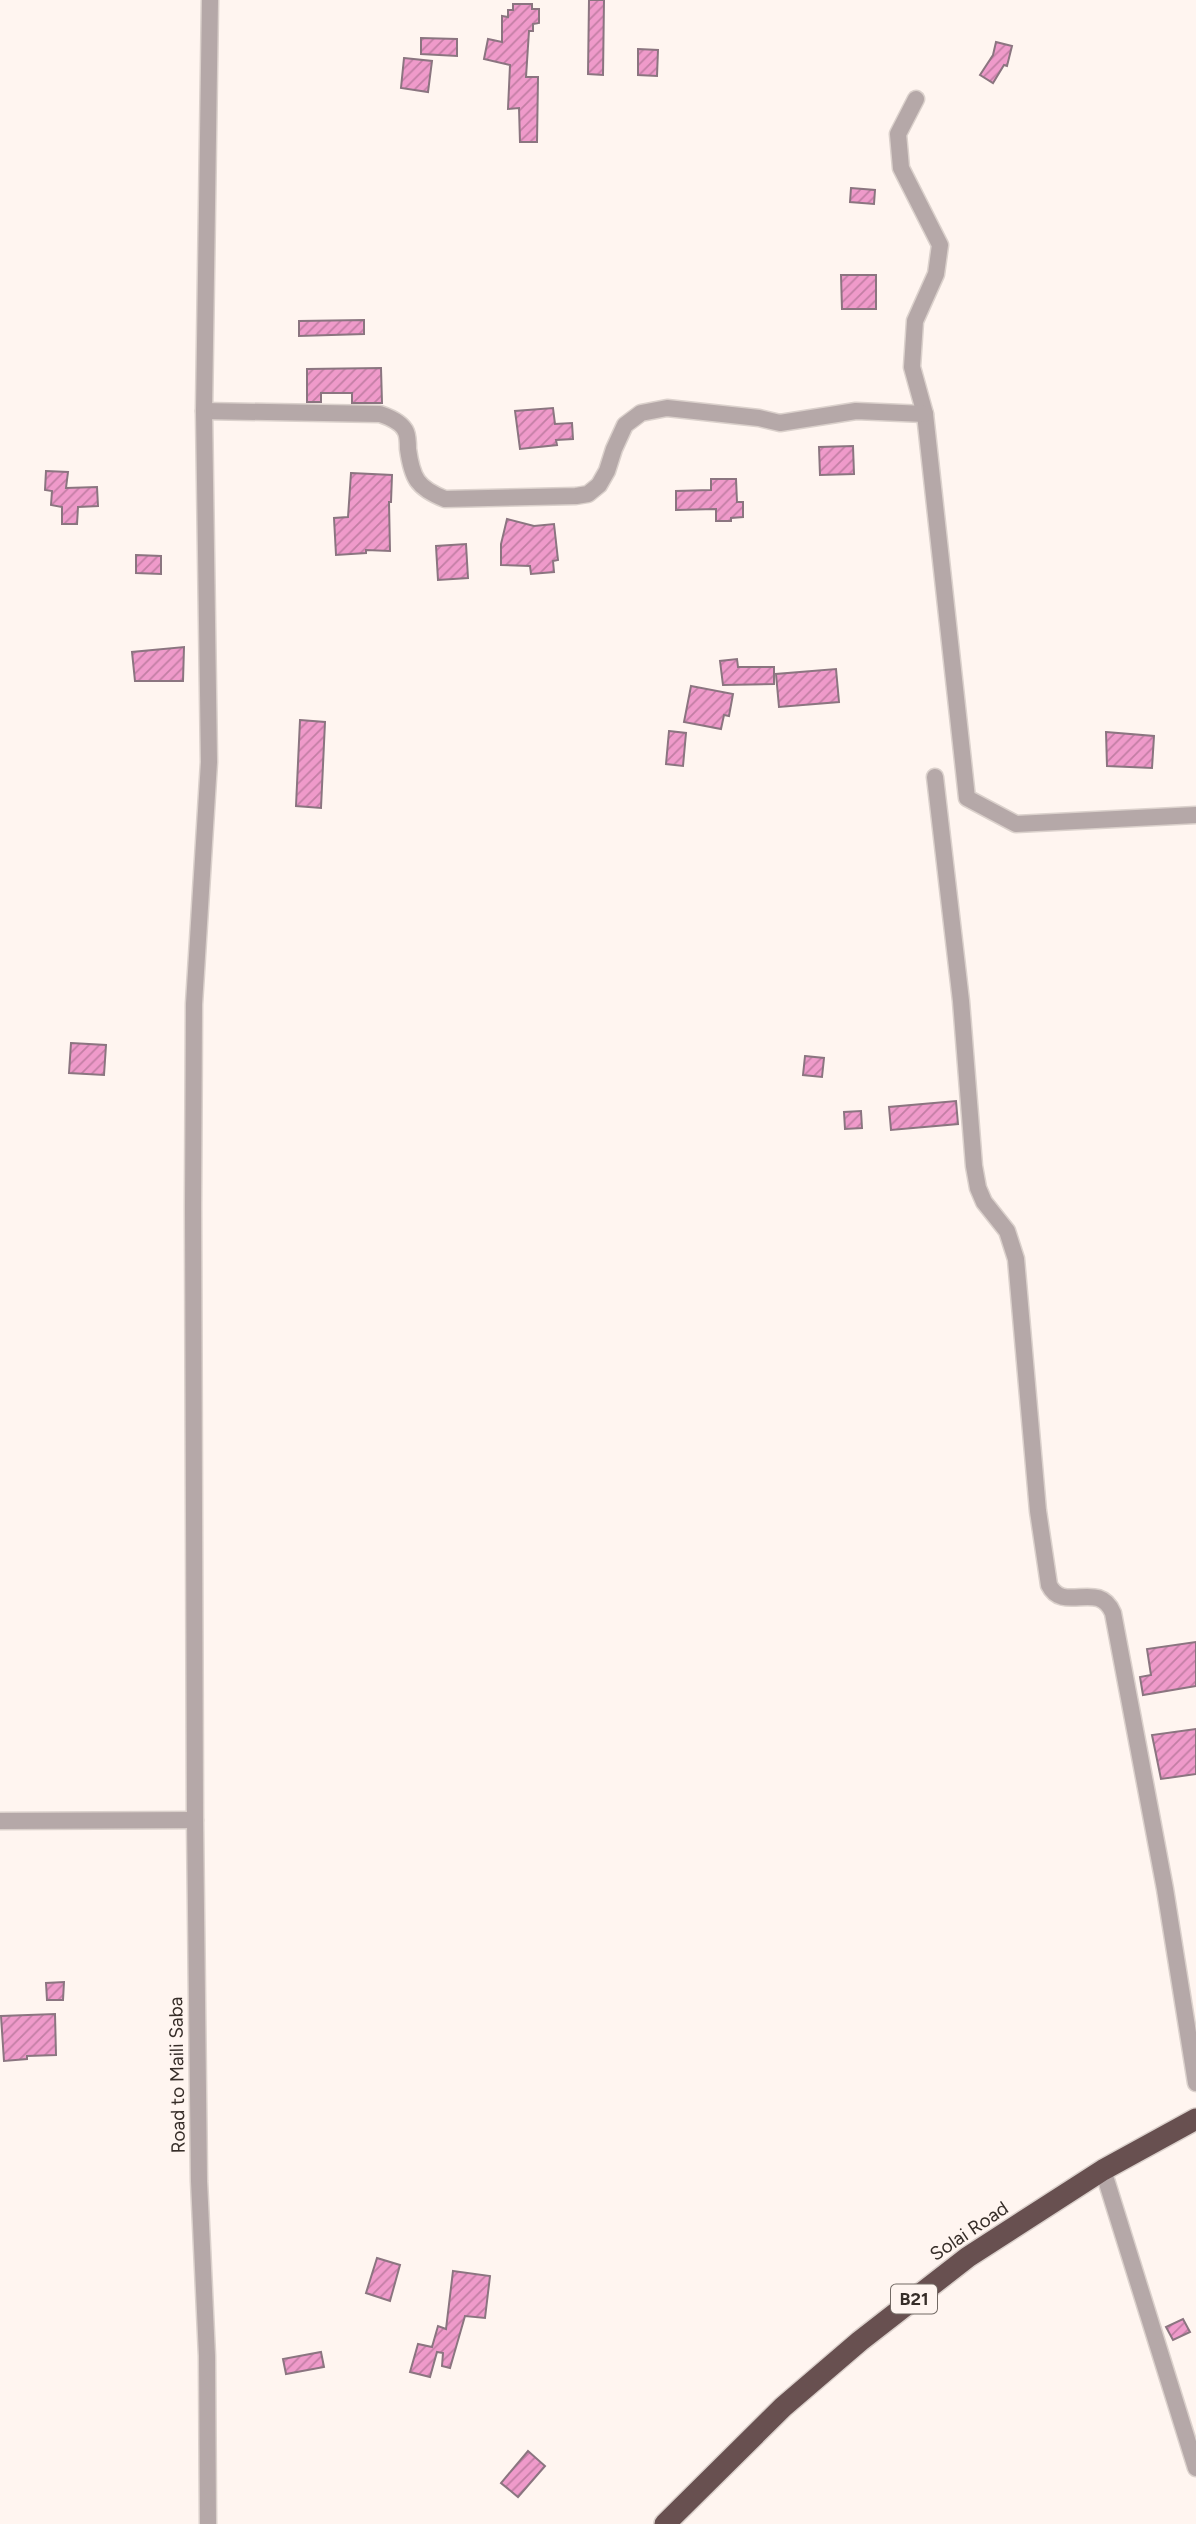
<svg xmlns="http://www.w3.org/2000/svg" width="1196" height="2524" font-family="Figtree,sans-serif">
<style>
.building{fill:url(#building-hatch);stroke:#8b7580;stroke-width:2}
.lines{fill:none;stroke-linecap:round;stroke-linejoin:round}
.street-casing{stroke:#dbd1cc;stroke-width:19}
.highway-casing{stroke:#dbd1cc;stroke-width:24}
.street{stroke:#b5a8a8;stroke-width:16}
.highway{stroke:#685050;stroke-width:21}
.labels{text-anchor:middle;dominant-baseline:central;stroke-width:5;stroke-linejoin:round;paint-order:stroke}
.shield{fill:#fff5f0;stroke:#736a65;stroke-width:2}
.shield-label{font-size:18px;font-weight:bold;fill:#372e29}
.street-label{font-size:19px;fill:#372e29;stroke:#fff5f0}
</style>
<defs>
<pattern id="building-hatch" width="6" height="6" patternUnits="userSpaceOnUse" patternTransform="scale(1.75)"><rect width="6" height="6" fill="#ef9aca"/><path d="M-1 1l2-2M0 6l6-6M5 7l2-2" fill="none" stroke="#c27ea4"/></pattern>
</defs>
<rect width="100%" height="100%" fill="#fff5f0"/>
<g class="building">
<path d="M589 0H604L603 75 588 74Z"/>
<path d="M513 4H532V9H539V23L533 24V31H529L526 77H538L537 142H520L519 108 508 109 510 65 484 59 488 39 502 42V16L508 17V10H513Z"/>
<path d="M421 38 457 39V56L421 54Z"/>
<path d="M996 42 1012 46 1007 66 1004 65 993 83 980 75 993 55Z"/>
<path d="M638 49 658 50 657 76 638 75Z"/>
<path d="M404 58 432 61 428 92 401 88Z"/>
<path d="M851 188 875 190 874 204 850 202Z"/>
<path d="M841 275H876V309H842Z"/>
<path d="M364 320V334L299 336V321Z"/>
<path d="M381 368 382 403H352V393H321V402H307V369Z"/>
<path d="M553 408 555 424 572 423 573 439 556 440 557 445 520 449 515 411Z"/>
<path d="M853 446 854 474 820 475 819 447Z"/>
<path d="M46 471 68 472 66 488 97 487 98 506 78 507 77 524H62V507L51 505 52 491 45 490Z"/>
<path d="M351 473 392 475 391 502H389L390 551 366 550V553L336 555 334 518 348 517Z"/>
<path d="M711 479H736L737 502H743V517L731 518V521H716V509L676 510V491L711 490Z"/>
<path d="M507 519 534 526 554 524 558 560 553 561 554 572 531 574 530 566 501 565V544Z"/>
<path d="M466 544 468 578 438 580 436 546Z"/>
<path d="M136 555 161 556V574L136 573Z"/>
<path d="M184 647 183 681H135L132 652Z"/>
<path d="M737 659 738 667H774V684L723 685 720 661Z"/>
<path d="M836 669 839 702 779 707 776 674Z"/>
<path d="M691 686 733 694 729 716 724 715 721 729 684 722Z"/>
<path d="M300 720 325 722 321 808 296 806Z"/>
<path d="M669 731 686 733 683 766 666 764Z"/>
<path d="M1106 732 1154 736 1152 768 1107 766Z"/>
<path d="M71 1043 106 1045 104 1075 69 1073Z"/>
<path d="M805 1056 824 1058 822 1077 803 1075Z"/>
<path d="M956 1101 958 1124 891 1130 889 1107Z"/>
<path d="M861 1111 862 1128 845 1129 844 1112Z"/>
<path d="M1196 1642V1686L1143 1695 1140 1677 1151 1675 1147 1649Z"/>
<path d="M1196 1729V1774L1161 1779 1152 1735Z"/>
<path d="M64 1982 63 2000H47L46 1983Z"/>
<path d="M55 2014 56 2055 27 2056V2059L4 2061 1 2016Z"/>
<path d="M377 2258 400 2265 390 2301 366 2293Z"/>
<path d="M453 2271 490 2276 485 2318 465 2316 450 2368 442 2366 443 2353 437 2352 430 2377 410 2372 418 2344 432 2347 438 2326 446 2329Z"/>
<path d="M1183 2319 1190 2332 1173 2340 1166 2327Z"/>
<path d="M321 2352 324 2367 286 2374 283 2359Z"/>
<path d="M528 2451 545 2466 518 2497 501 2483Z"/>
</g>
<g class="lines">
<g class="street-casing">
<g id="street">
<path d="M916 99 898 134 901 168 940 245 936 274 915 321 912 367 925 414 967 798 1016 824 1196 815"/>
<path d="M204 411 380 414C389 417 402 422 406 432 408 437 408 444 408 449 412 478 417 488 445 499L576 496 588 494 599 485 607 471 614 449 625 425 641 413 667 408 759 418 780 423 856 411 925 414"/>
<path d="M935 777 961 1001 974 1166 978 1188 984 1202 1007 1231 1016 1259 1038 1511 1049 1585C1063 1614 1099 1579 1113 1613L1165 1889 1196 2083"/>
<path d="M0 1821 195 1820"/>
<path d="M1103 2170 1196 2468"/>
<path d="M208 2524 207 2356 199 2181 195 1820 193 1206 194 1004 209 762 204 411 210 0"/>
</g>
</g>
<g class="highway-casing">
<path id="highway" d="M665 2524 783 2407 860 2341 968 2257 1103 2170 1196 2119"/>
</g>
<use href="#street" class="street"/>
<use href="#highway" class="highway"/>
</g>
<g class="labels">
<rect class="shield" x="891" y="2284.5" width="46" height="29" rx="5"/>
<g class="shield-label">
<text x="914" y="2299">B21</text>
</g>
<g class="street-label">
<text transform="translate(177 2075) rotate(-91)">Road to Maili Saba</text>
<text transform="translate(969 2231) rotate(-34)">Solai Road</text>
</g>
</g>
</svg>
